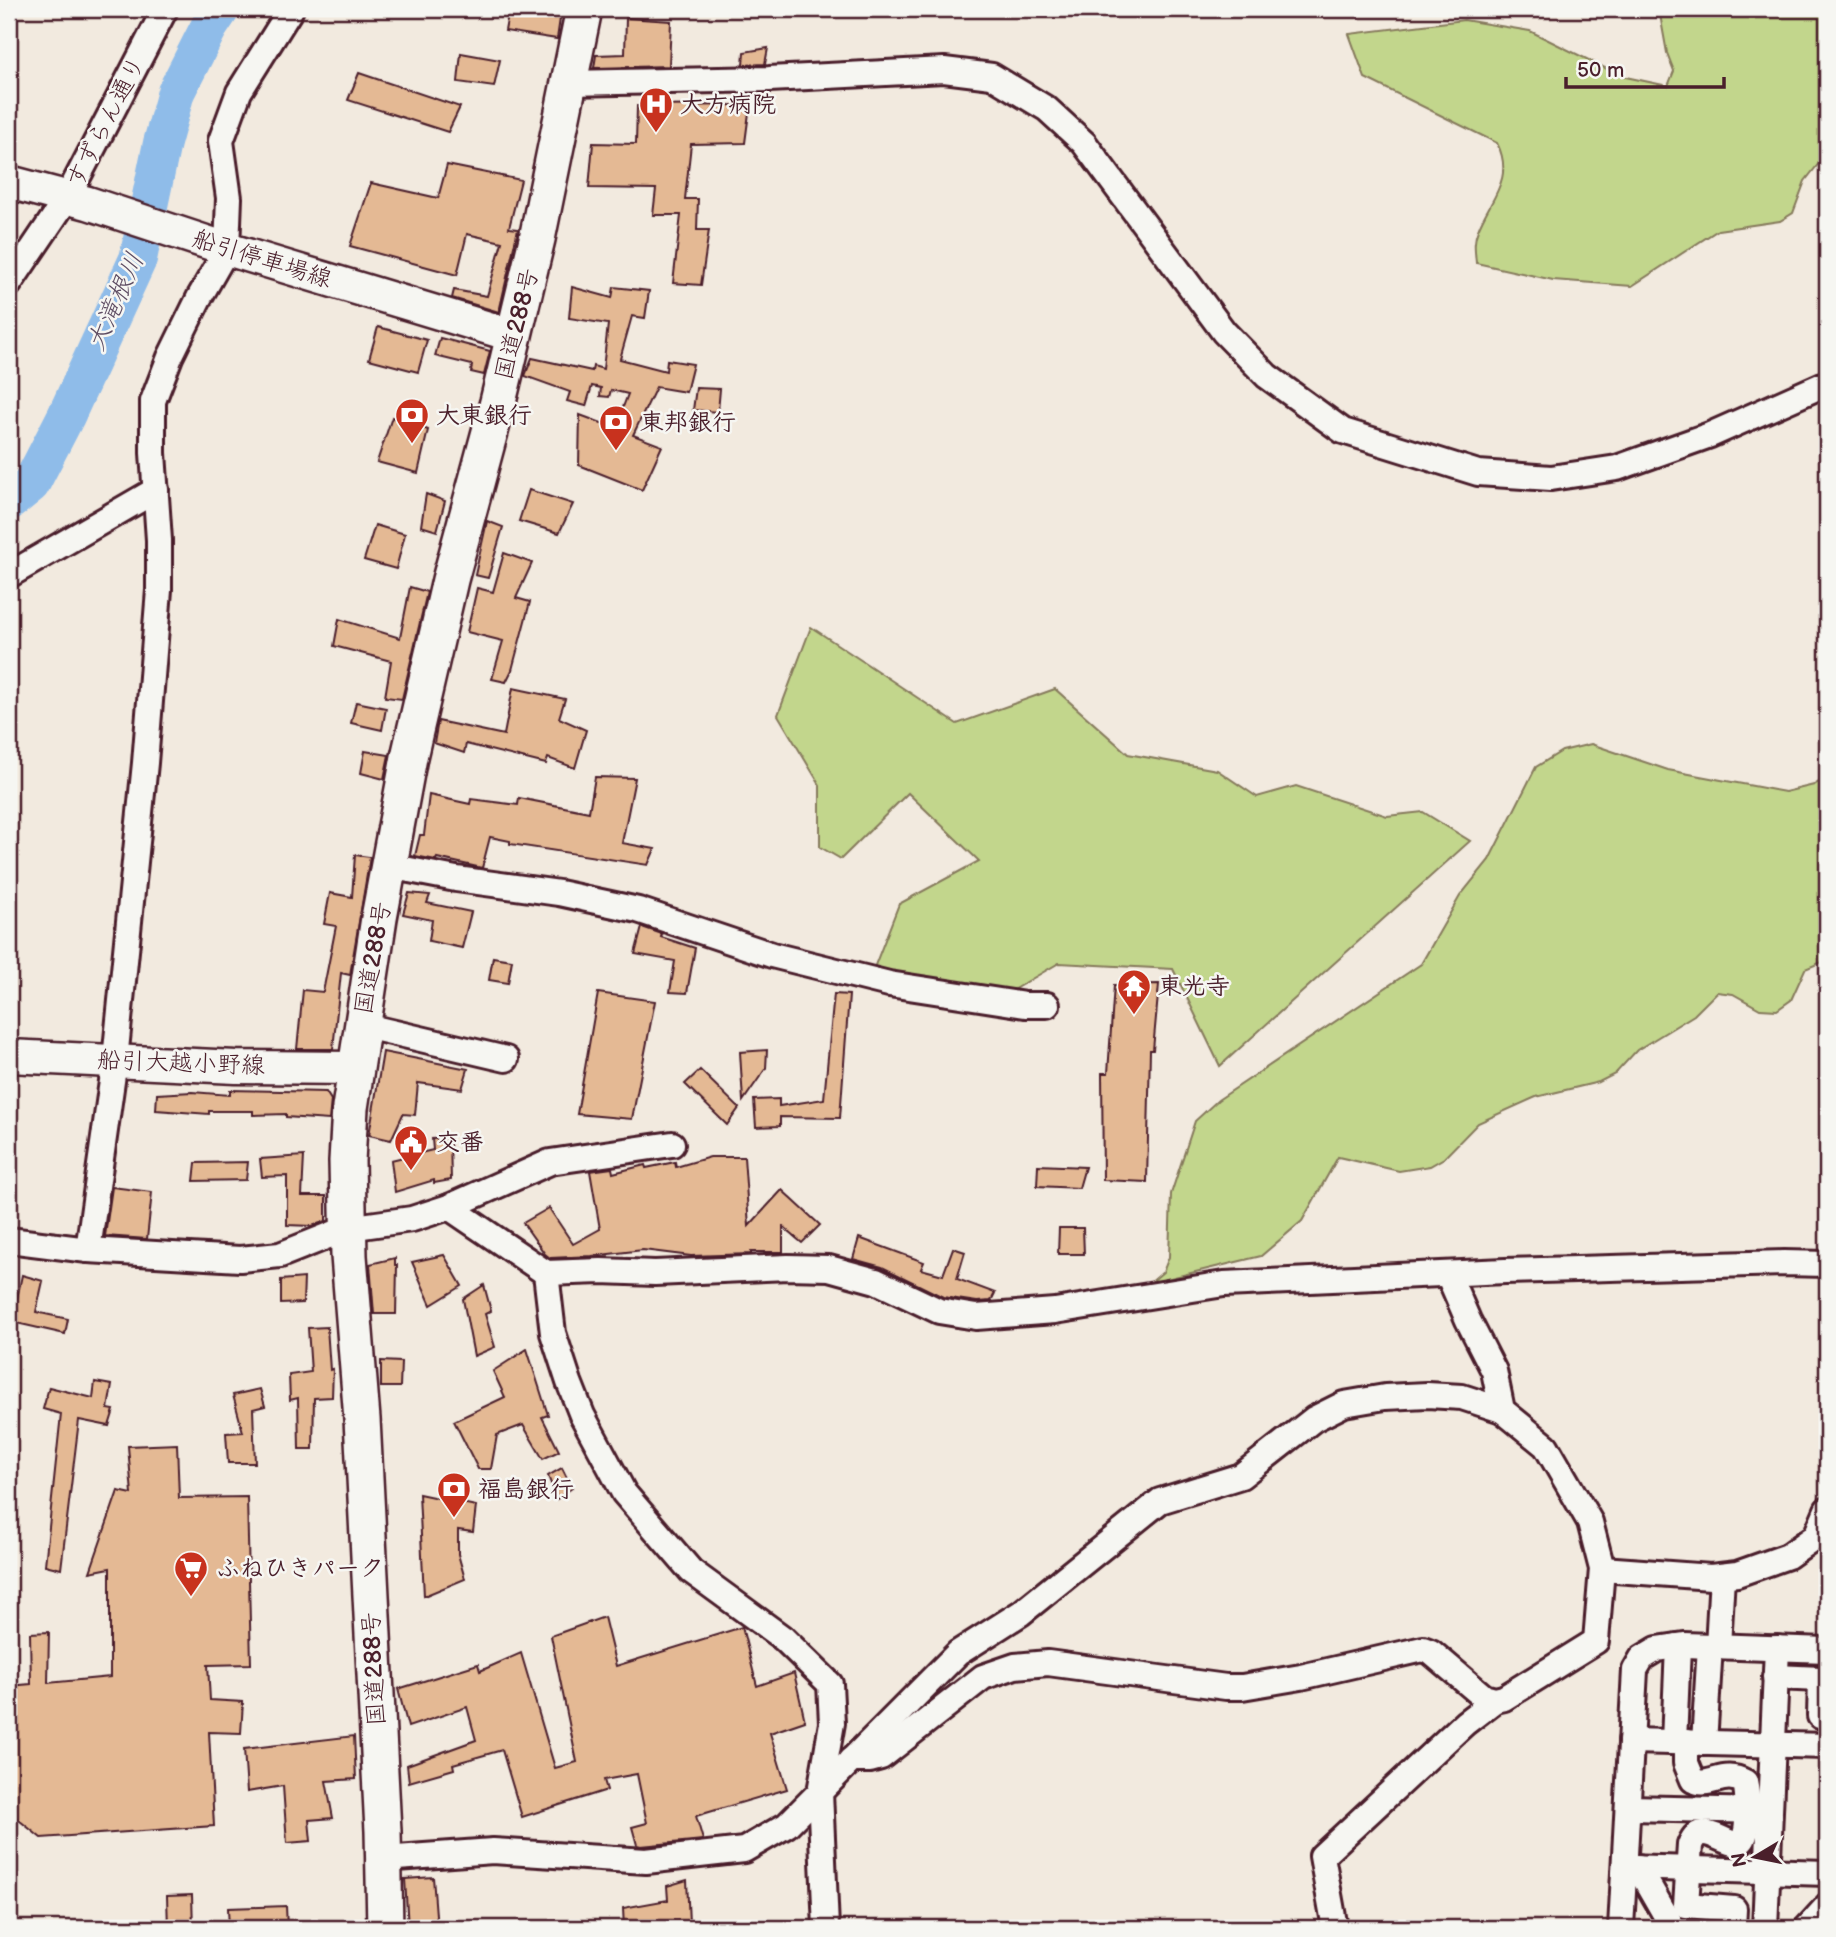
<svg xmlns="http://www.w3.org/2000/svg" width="1836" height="1937" font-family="'Balsamiq Sans','Klee One',sans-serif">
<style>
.green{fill:#c2d68c;stroke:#867a5c;stroke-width:2}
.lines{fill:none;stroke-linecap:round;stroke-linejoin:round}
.river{stroke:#8fbce9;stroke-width:38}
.building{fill:#e4b994;stroke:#4a1f2b;stroke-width:2}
.minor-casing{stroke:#4a1f2b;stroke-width:30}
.major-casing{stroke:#4a1f2b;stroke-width:37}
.highway-casing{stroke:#4a1f2b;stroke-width:40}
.minor{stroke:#f6f6f2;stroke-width:24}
.major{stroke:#f6f6f2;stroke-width:32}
.highway{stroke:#f6f6f2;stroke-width:35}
.labels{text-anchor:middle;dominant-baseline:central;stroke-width:5;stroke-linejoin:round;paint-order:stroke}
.poi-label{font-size:24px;font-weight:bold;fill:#4a1f2b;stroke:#f6f6f2;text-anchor:start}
.street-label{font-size:24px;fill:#4a1f2b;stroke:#f6f6f2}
.water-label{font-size:26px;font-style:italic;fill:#5f4e64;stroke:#f6f6f2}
</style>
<rect width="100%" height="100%" fill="#f2eadf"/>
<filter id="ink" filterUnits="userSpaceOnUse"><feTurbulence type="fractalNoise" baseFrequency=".0143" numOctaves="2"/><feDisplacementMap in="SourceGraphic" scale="14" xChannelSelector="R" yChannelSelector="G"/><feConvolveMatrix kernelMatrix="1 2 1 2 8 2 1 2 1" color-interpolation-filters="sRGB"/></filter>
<g filter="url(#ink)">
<g class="green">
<path d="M1659 9H1827V153L1805 181 1793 213 1780 221 1718 230 1632 286 1553 280 1476 263C1475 251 1473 241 1478 230 1490 199 1515 179 1497 143L1365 78 1349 34 1464 20 1530 31 1621 76 1668 86 1674 71 1667 53Z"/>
<path d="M811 627 957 724 1055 689 1128 754 1217 770 1257 797 1296 786 1387 816 1423 812 1470 841 1220 1066 1173 969 1059 963 1011 991 874 968 899 904 979 861 908 793 841 859 820 847V785L778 715Z"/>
<path d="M1591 744 1668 770 1785 792 1814 785 1827 777V960L1805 969 1791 1000 1777 1010 1760 1009 1733 994 1717 992 1694 1015 1637 1050 1615 1074 1599 1082 1536 1097 1478 1123 1444 1158 1430 1166 1399 1171 1338 1157 1302 1221 1261 1256 1150 1283 1163 1272 1169 1257 1171 1194 1195 1121 1218 1100 1421 964 1460 896 1489 860 1536 767 1562 751Z"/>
</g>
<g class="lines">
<path class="river" d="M9 502 31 484 66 416 138 259 162 143 176 92 209 27 221 9"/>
</g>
<g class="building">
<path d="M509 9 561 12 557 39 505 31Z"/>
<path d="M626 18 671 21 669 66 594 68 596 55 625 54Z"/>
<path d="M768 48 765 64 743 65 744 52Z"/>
<path d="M461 53 500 60 494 87 458 82Z"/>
<path d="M359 73 460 107 448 132 348 100Z"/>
<path d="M750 105 745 143 691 144 685 199H698L697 230H709L701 285 673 283 681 215H653L656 189 589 188 593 143 636 144 637 106Z"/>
<path d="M447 165 521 180 509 228 518 229 499 312 452 298 454 290 487 296 502 242 467 234 457 275 350 246 371 183 438 198Z"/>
<path d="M572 287 612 298 614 287 649 291 645 318 632 316 620 359 666 371 667 360 693 364 686 392 656 387 633 435 662 446 642 490 579 465 580 415 615 428 628 394 611 390 609 397 600 396 601 388 592 386 586 406 567 401 570 392 525 376 532 358 592 371 593 366 603 369 608 324 569 318Z"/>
<path d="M378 327 427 340 418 372 369 359Z"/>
<path d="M440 338 490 351 484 375 471 372 472 365 435 356Z"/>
<path d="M696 388 720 389 718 412 693 410Z"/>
<path d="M392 417 428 430 418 473 377 462Z"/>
<path d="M529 490 573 504 559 533 519 521Z"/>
<path d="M426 494 445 501 437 531 421 526Z"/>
<path d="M487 521 503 527 488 578 475 575Z"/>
<path d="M375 525 405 534 396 569 364 560Z"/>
<path d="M504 553 532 563 516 598 530 602 512 670 506 682 492 679 503 641 467 632 477 588 493 592Z"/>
<path d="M410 587 427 592 402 699 385 697 391 661 334 646 339 619 400 638Z"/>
<path d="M513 688 565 699 559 718 586 730 575 768 548 758 546 764 466 744 464 753 434 743 438 721 504 735Z"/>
<path d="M356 702 386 708 382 730 351 723Z"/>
<path d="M365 751 389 755 384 779 361 773Z"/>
<path d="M595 777 635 778 622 843 655 849 648 865 510 844V841L490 837 482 868 437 858 436 860 415 856 420 835H424L429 795 470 804 471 799 518 805 519 798 589 812Z"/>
<path d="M355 855 370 857 350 975 341 973 333 1049H297L303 990 323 992 336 926 324 924 330 893 352 897Z"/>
<path d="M409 893 430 895 427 903 471 912 462 948 429 941 432 920 403 914Z"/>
<path d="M642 927 662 934 661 937 695 948 687 993 670 992 675 961 635 954Z"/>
<path d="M493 957 512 960 508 983 489 980Z"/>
<path d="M1159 984 1153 1050H1150L1147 1182 1103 1180 1102 1073H1108L1114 985Z"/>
<path d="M598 993 655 1001 632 1119 577 1114Z"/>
<path d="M834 994 849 995 840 1118 780 1117V1126L756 1127 754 1100 779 1099V1106L824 1099Z"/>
<path d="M767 1050 766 1068 743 1101 740 1052Z"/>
<path d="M383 1052 468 1069 462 1089 418 1083 415 1115 403 1114 391 1140 369 1135Z"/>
<path d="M700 1070 739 1108 727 1125 685 1084Z"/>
<path d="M230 1090 326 1092 331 1100 329 1120 286 1117V1114L253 1115V1111H209V1114L156 1110 157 1094 192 1092 230 1095Z"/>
<path d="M450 1138 451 1180 434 1183V1180L395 1192 391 1160 433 1150 432 1139Z"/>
<path d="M304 1156 302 1196H326V1221L312 1226 287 1225V1176L262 1177 260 1159Z"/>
<path d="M710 1157H744L749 1226 782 1190 820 1225 802 1243 783 1227V1252H751V1254L691 1256 643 1250 592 1256 550 1258 545 1254 523 1223 549 1208 573 1244 600 1229 590 1171 612 1168 613 1173 645 1165 646 1168 675 1162 676 1167Z"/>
<path d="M248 1162 246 1180 194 1181 196 1163Z"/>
<path d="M1038 1165 1085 1167 1079 1188 1037 1186Z"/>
<path d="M112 1187 152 1192 147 1239 105 1236Z"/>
<path d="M1059 1228H1083L1084 1254H1058Z"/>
<path d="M859 1238 924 1262 921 1269 943 1275 953 1248 965 1252 957 1279 995 1293 991 1301 977 1302 943 1297 882 1267 853 1259Z"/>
<path d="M444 1255 462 1286 431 1305 412 1262Z"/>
<path d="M395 1258V1265H397L396 1314H374L370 1264Z"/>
<path d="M22 1275 43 1281 36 1312 68 1319 65 1334 12 1322Z"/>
<path d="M304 1278 303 1303 281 1304V1280Z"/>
<path d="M484 1285 491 1311 485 1314 495 1347 474 1356 463 1299Z"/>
<path d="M327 1327 330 1370 333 1369 332 1397 314 1398 313 1449H299L298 1398 290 1400 289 1375 311 1372 308 1328Z"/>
<path d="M527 1349 548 1415 542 1417 559 1451 543 1459 523 1425 497 1435 491 1469H478L454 1421 505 1397 493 1371Z"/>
<path d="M381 1361 401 1362 400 1387H381Z"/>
<path d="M95 1382 112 1385 108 1409 114 1410 109 1426 79 1420 61 1569 45 1565 61 1414 43 1409 49 1387 93 1398Z"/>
<path d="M260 1389 265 1406 253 1409 255 1463H228L226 1433 243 1432 233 1395Z"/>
<path d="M177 1444 179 1498 247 1497 251 1664 208 1665 210 1700 243 1702 241 1733 209 1732 214 1826 41 1838 9 1812V1686L31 1684 30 1633 49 1632 48 1683 110 1677V1568L90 1572 118 1491 132 1494 128 1446Z"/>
<path d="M562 1468 572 1488 557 1499 548 1476Z"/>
<path d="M419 1494 476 1506 473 1532 458 1530V1554L465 1579 424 1596Z"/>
<path d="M604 1617 616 1666 742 1627 757 1686 794 1673 805 1721 770 1733 787 1789 696 1816 703 1840 641 1846 637 1845 632 1827 647 1823 637 1774 604 1780 607 1790 522 1817 502 1750 453 1764 454 1769 409 1782 407 1765 476 1740 467 1707 408 1727 398 1689 478 1664 480 1671 521 1653 555 1768 577 1762 551 1636Z"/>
<path d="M354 1736 356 1779 326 1781 333 1818 309 1820 311 1841 287 1843 283 1786 247 1792 244 1749Z"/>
<path d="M433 1877 437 1928H408L405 1879Z"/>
<path d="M687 1880 689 1923 653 1926V1928H624L623 1908 668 1900 667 1886Z"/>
<path d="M192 1895 193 1928H168L167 1896Z"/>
<path d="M286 1906 287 1928H229L228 1908Z"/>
</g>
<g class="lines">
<g class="minor-casing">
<g id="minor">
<path d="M568 83 769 79 944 70 992 76 1047 109 1084 143 1224 332 1267 376 1343 431 1478 473 1551 478 1617 468 1710 435 1827 383"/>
<path d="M9 284 67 198 165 9"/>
<path d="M9 575 156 490"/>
<path d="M389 866 456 879 559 893 638 910 772 955 889 984 1025 1005H1047"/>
<path d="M361 1025 506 1059"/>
<path d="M449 1207 550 1162 672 1144"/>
<path d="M9 1240 88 1250 115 1060 145 763 159 590V540L153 453V401L170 357 199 298 227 249 229 198 221 141 239 92 291 9"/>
<path d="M88 1250 240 1259 280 1255 348 1228 412 1219 449 1207 546 1273 601 1271 655 1273 788 1267 829 1268 876 1281 939 1311 976 1317 1055 1311 1224 1284 1505 1271 1784 1263 1827 1264"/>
<path d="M546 1273 553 1333 569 1382 582 1415 624 1493 691 1571 784 1639 830 1684 832 1723 820 1792 826 1928"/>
<path d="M1602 1569 1711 1577 1737 1574 1788 1556 1816 1536 1827 1510"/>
<path d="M1718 1646 1722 1576"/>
<path d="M1775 1677 1821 1679 1820 1716H1827"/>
<path d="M1631 1741 1827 1746"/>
<path d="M1674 1742 1678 1646"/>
<path d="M1686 1742V1763L1693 1780C1711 1789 1722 1769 1745 1782 1748 1795 1748 1807 1747 1821 1745 1876 1704 1807 1690 1845L1686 1905 1734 1909 1733 1928"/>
<path d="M1704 1743 1710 1646"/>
<path d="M851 1760H870L881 1757 983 1677 1015 1666 1048 1663 1226 1687H1242L1301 1677 1423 1649 1431 1652 1484 1697 1495 1700 1504 1698 1596 1641 1602 1569 1590 1522 1546 1446 1502 1410 1494 1371 1468 1320 1448 1274"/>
<path d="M1628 1808 1764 1811"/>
<path d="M383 1859 493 1851 646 1861 744 1850 787 1825 958 1653 1021 1613 1160 1501 1241 1476 1314 1419 1344 1404 1385 1397 1427 1395 1462 1397 1502 1410"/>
<path d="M1625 1867 1827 1873"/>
<path d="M1638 1867 1673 1928"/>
<path d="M1335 1928 1322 1856 1465 1723 1495 1700"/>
<path d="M1621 1928 1635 1670 1642 1658 1657 1649 1684 1645 1827 1650"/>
<path d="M1765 1928 1777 1648"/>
<path d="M1807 1928 1827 1906"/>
</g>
</g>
<g class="major-casing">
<g id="major">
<path d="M9 182 88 203 227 249 515 336"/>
<path d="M9 1056 236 1067 354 1068"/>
</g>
</g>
<g class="highway-casing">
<path id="highway" d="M385 1928 383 1831 362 1419 349 1256 347 1161 350 1108 379 918 409 757 450 580 498 402 537 239 584 9"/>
</g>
<use href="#minor" class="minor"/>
<use href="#major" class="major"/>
<use href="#highway" class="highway"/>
</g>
</g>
<defs>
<g id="hospital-pin" transform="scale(1.75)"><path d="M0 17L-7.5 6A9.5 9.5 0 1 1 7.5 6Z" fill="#c8321e" stroke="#f6f6f2"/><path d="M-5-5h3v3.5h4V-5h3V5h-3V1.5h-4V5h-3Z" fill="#fff"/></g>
<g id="bank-pin" transform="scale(1.75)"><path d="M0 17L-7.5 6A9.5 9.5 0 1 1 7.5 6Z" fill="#c8321e" stroke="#f6f6f2"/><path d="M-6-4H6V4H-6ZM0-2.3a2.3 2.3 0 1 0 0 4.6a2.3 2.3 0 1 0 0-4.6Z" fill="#fff"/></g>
<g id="temple-pin" transform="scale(1.75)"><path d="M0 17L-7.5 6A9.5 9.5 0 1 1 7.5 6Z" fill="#c8321e" stroke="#f6f6f2"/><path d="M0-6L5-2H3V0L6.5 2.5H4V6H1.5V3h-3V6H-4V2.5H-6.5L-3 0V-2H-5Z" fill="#fff"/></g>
<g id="civic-pin" transform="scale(1.75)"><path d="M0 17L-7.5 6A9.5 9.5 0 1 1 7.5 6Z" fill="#c8321e" stroke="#f6f6f2"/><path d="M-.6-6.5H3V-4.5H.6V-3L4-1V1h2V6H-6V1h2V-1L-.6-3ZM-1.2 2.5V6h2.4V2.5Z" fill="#fff"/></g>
<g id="supermarket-pin" transform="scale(1.75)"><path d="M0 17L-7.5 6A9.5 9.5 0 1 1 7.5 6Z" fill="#c8321e" stroke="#f6f6f2"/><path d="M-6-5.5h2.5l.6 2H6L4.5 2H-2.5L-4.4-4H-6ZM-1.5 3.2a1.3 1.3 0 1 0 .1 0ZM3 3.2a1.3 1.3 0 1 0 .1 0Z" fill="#fff"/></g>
</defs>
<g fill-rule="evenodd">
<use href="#hospital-pin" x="656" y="104"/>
<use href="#bank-pin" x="412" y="415"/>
<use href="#bank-pin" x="616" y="422"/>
<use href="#temple-pin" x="1134" y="986"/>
<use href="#civic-pin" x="411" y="1142"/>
<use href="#bank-pin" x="454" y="1489"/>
<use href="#supermarket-pin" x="191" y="1568"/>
</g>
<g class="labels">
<g class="poi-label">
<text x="680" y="104">大方病院</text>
<text x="436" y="415">大東銀行</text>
<text x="640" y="422">東邦銀行</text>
<text x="1158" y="986">東光寺</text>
<text x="436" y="1142">交番</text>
<text x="478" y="1489">福島銀行</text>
<text x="216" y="1568">ふねひきパーク</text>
</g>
<g class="street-label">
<text transform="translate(106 122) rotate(-63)">すずらん通り</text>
<text transform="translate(262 259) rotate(17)">船引停車場線</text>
<text transform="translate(517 324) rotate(-76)">国道288号</text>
<text transform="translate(373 958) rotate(-80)">国道288号</text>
<text transform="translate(181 1063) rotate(2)">船引大越小野線</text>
<text transform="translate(374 1669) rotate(-93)">国道288号</text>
</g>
<g class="water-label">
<text transform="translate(116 302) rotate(-66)">大滝根川</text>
</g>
</g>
<rect width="1836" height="1937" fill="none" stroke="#f6f6f2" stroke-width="35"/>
<rect x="18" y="18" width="1801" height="1902" fill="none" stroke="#4a1f2b" stroke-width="2.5" filter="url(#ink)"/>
<g transform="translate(1755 1857) rotate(260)" stroke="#f6f6f2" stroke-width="5" paint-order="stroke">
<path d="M0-5L12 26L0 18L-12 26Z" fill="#4a1f2b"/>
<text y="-10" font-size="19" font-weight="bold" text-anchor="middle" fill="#4a1f2b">N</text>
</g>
<path d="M1566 77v10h158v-10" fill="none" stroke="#4a1f2b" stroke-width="3.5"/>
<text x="1577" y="77" font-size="21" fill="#4a1f2b" stroke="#f6f6f2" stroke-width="5" paint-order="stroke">50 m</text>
</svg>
